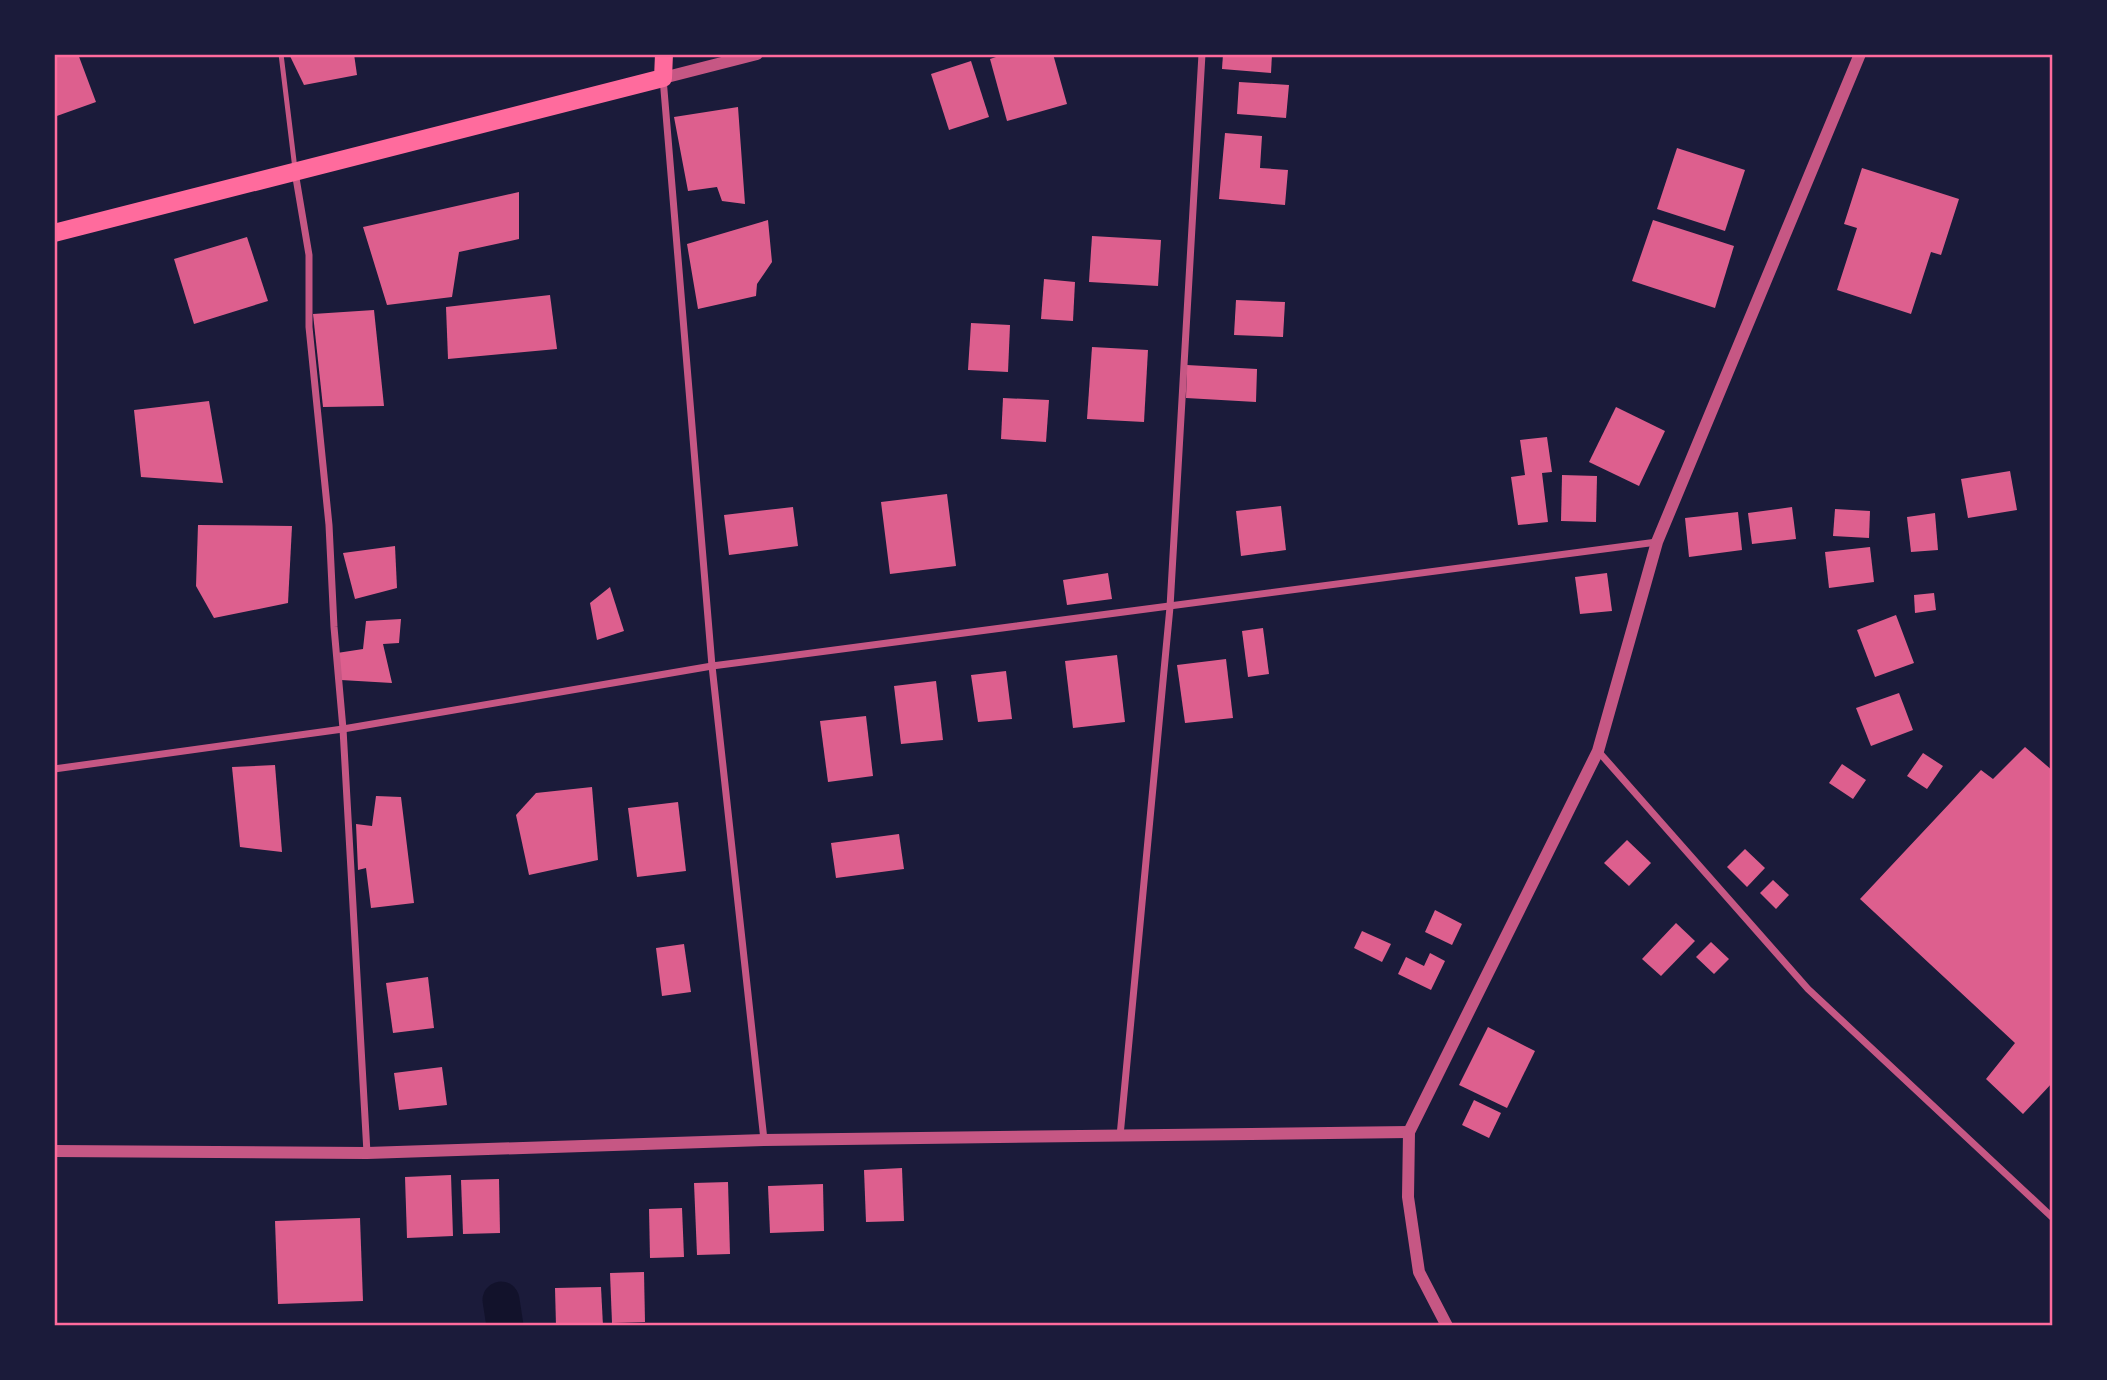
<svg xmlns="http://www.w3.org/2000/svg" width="2107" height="1380" font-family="Spectral,serif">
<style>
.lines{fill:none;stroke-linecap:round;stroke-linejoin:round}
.canal{stroke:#12122b;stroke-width:37}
.building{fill:#dd5f8e}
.service{stroke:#c65784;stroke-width:5}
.minor{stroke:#c65784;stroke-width:7}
.tertiary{stroke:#c65784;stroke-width:12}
.primary{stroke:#ff6b9d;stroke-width:18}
.neatline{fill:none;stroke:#ff6b9d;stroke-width:2.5}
</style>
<rect width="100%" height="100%" fill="#1b1b3a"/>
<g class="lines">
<path class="canal" d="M501 1300 505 1326"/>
</g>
<g class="building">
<path d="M54 54H78L96 102 54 117Z"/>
<path d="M289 54H354L357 75 304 85Z"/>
<path d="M1005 54H1053L1067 104 1007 121 990 59Z"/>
<path d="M1223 54H1272L1271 73 1222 69Z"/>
<path d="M971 61 989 117 949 130 931 74Z"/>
<path d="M1239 82 1289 85 1286 118 1237 114Z"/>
<path d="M738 107 745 204 722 201 717 187 688 191 674 117Z"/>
<path d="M1225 133 1262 136 1260 168 1288 170 1285 205 1219 199Z"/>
<path d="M1677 148 1745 170 1725 231 1657 209Z"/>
<path d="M1862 168 1959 199 1941 255 1931 252 1911 314 1837 290 1857 228 1844 224Z"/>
<path d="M519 192V239L459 252 452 297 387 305 363 227Z"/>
<path d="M768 220 772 262 757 284 756 296 698 309 687 244Z"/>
<path d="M1653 220 1734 246 1715 308 1632 281Z"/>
<path d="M1092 236 1161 240 1158 286 1089 282Z"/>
<path d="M247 237 268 301 194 324 174 259Z"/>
<path d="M1044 279 1075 282 1073 321 1041 319Z"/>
<path d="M550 295 557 349 448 359 446 307Z"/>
<path d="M1236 300 1285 302 1283 337 1234 335Z"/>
<path d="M374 310 384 406 323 407 313 314Z"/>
<path d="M971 323 1010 325 1008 372 968 370Z"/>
<path d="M1092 347 1148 350 1144 422 1087 419Z"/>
<path d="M1187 365 1257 369 1256 402 1186 398Z"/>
<path d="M1003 398 1049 400 1046 442 1001 439Z"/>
<path d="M209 401 223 483 141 477 134 410Z"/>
<path d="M1616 407 1665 431 1639 486 1589 462Z"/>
<path d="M1547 437 1552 472 1542 473 1548 522 1518 525 1511 477 1525 475 1520 440Z"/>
<path d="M2010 471 2017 510 1968 518 1961 479Z"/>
<path d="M1562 475 1597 476 1596 522 1561 521Z"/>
<path d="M947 494 956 566 890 574 881 502Z"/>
<path d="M1281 506 1286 550 1241 556 1236 511Z"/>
<path d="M793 507 798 546 729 555 724 515Z"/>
<path d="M1792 507 1796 539 1752 544 1748 513Z"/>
<path d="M1835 509 1870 511 1869 538 1833 536Z"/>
<path d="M1738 512 1742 550 1689 557 1685 518Z"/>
<path d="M1935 513 1938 550 1911 552 1907 517Z"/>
<path d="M198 525 292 526 288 603 214 618 196 586Z"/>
<path d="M395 546 397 588 355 599 343 553Z"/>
<path d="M1870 547 1874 582 1829 588 1825 552Z"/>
<path d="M1108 573 1112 599 1067 605 1063 580Z"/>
<path d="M1607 573 1612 611 1580 614 1575 577Z"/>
<path d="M610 587 624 631 597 640 590 603Z"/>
<path d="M1934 593 1936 610 1915 613 1914 595Z"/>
<path d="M1896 615 1914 663 1875 677 1857 630Z"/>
<path d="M401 619 399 643 383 644 392 683 341 680 337 653 363 649 366 621Z"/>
<path d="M1263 628 1269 674 1248 677 1242 631Z"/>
<path d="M1117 655 1125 722 1073 728 1065 661Z"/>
<path d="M1226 659 1233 718 1185 723 1177 665Z"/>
<path d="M1006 671 1012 719 978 722 971 675Z"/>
<path d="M936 681 943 740 901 744 894 686Z"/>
<path d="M1899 693 1913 730 1871 746 1856 708Z"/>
<path d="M866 716 873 776 828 782 820 721Z"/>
<path d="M2025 747 2053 771V1082L2023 1114 1986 1079 2015 1043 1860 899 1981 770 1993 779Z"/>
<path d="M1923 753 1943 766 1927 789 1907 776Z"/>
<path d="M1842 764 1866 780 1853 799 1829 783Z"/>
<path d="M275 765 282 852 240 847 232 767Z"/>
<path d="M592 787 598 860 529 875 516 815 536 793Z"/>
<path d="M376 796 401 797 414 903 371 908 366 868 358 870 356 824 372 826Z"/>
<path d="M678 802 686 871 637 877 628 808Z"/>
<path d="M899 834 904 869 836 878 831 843Z"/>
<path d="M1627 840 1651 863 1629 886 1604 863Z"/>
<path d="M1745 849 1765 868 1747 887 1727 867Z"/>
<path d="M1773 880 1789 895 1776 909 1760 893Z"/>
<path d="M1435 910 1462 924 1452 945 1425 932Z"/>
<path d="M1676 923 1695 941 1661 976 1642 959Z"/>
<path d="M1362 931 1391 944 1382 962 1354 948Z"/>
<path d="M1711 942 1729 959 1714 974 1696 957Z"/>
<path d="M684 944 691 992 662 996 656 948Z"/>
<path d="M1430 953 1445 961 1431 990 1398 974 1406 957 1424 966Z"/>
<path d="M428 977 434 1028 393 1033 386 983Z"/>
<path d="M1488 1027 1535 1051 1507 1108 1459 1085Z"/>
<path d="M442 1067 447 1105 399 1110 394 1073Z"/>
<path d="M1474 1100 1501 1113 1489 1138 1462 1125Z"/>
<path d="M902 1168 904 1221 866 1222 864 1170Z"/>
<path d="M451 1175 453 1236 407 1238 405 1177Z"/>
<path d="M499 1179 500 1233 463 1234 461 1180Z"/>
<path d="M728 1182 730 1254 697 1255 694 1183Z"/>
<path d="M823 1184 824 1231 770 1233 768 1186Z"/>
<path d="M682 1208 684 1257 650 1258 649 1209Z"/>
<path d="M360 1218 363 1301 278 1304 275 1221Z"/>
<path d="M644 1272 645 1322 612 1323 610 1273Z"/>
<path d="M601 1287 603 1326H556L555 1288Z"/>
</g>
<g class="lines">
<path class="service" d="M281 54 295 169"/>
<g class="minor">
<path d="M663 78 712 666 764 1140"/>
<path d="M295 172 309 255V327L329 525 334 627 343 729 367 1153"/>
<path d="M1598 751 1808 989 2053 1218"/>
<path d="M54 769 343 729 712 666 1657 542"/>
<path d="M1120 1136 1170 607 1202 54"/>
</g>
<g class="tertiary">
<path d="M663 78 757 54"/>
<path d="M54 1151 367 1153 764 1140 1409 1132"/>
<path d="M1447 1326 1419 1272 1408 1197 1409 1132 1598 751 1657 542 1860 54"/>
</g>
<path class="primary" d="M54 233 663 78 664 54"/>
</g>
<rect width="2107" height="1380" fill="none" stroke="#1b1b3a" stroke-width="112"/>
<rect x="56" y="56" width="1995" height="1268" class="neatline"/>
</svg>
